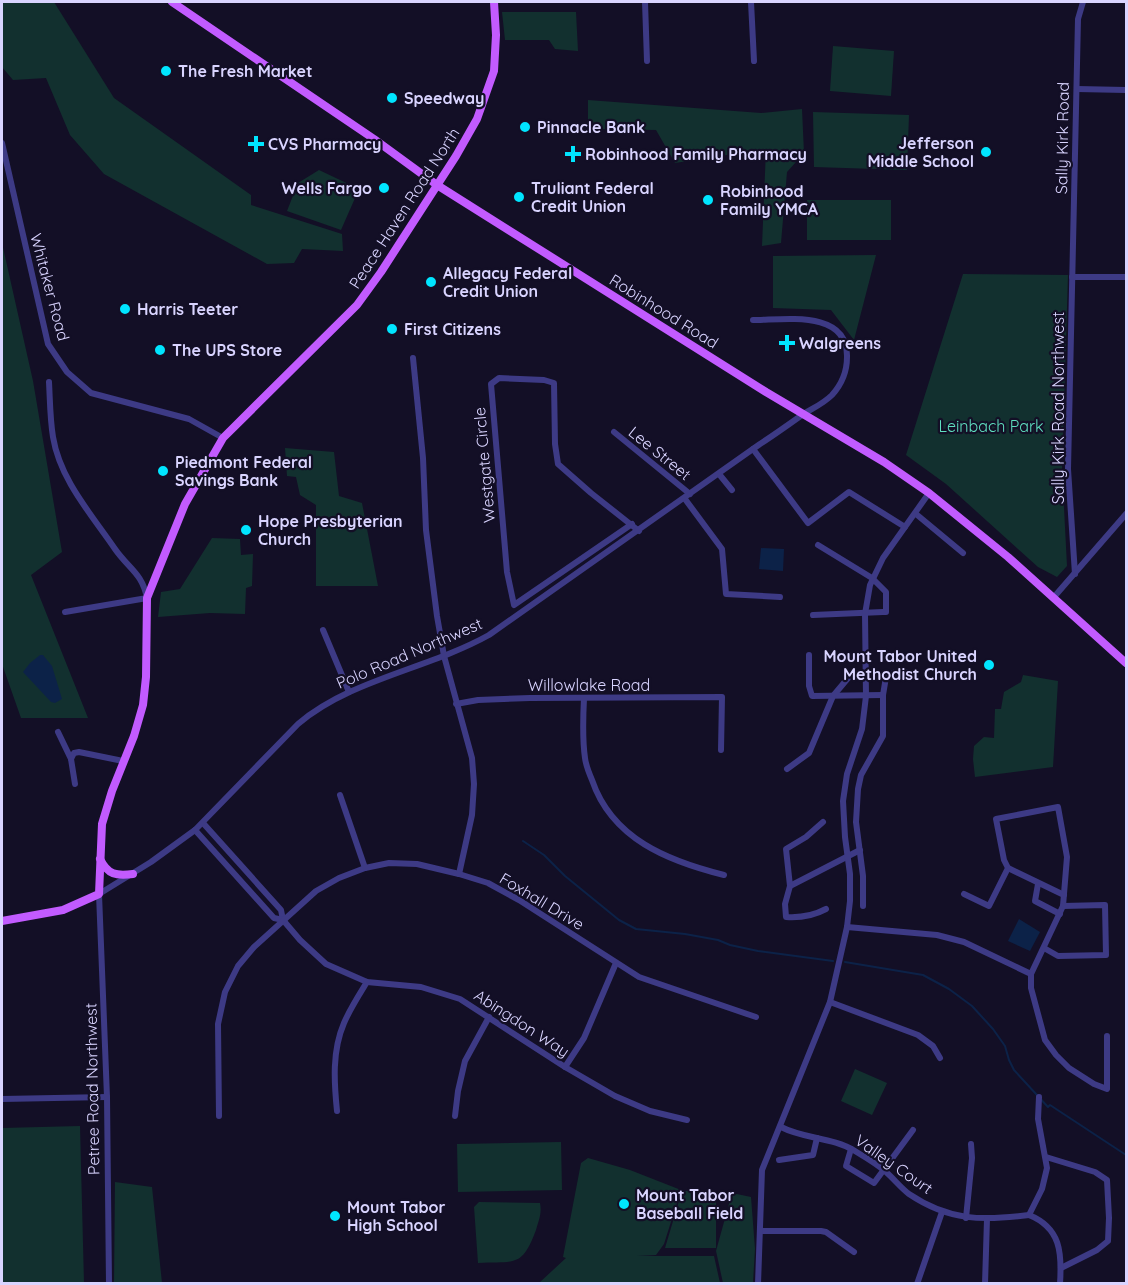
<svg xmlns="http://www.w3.org/2000/svg" width="1128" height="1285" font-family="Quicksand,sans-serif">
<style>
.green{fill:#12302f}
.water{fill:#0c2248}
.lines{fill:none;stroke-linecap:round;stroke-linejoin:round}
.stream{stroke:#0c2248;stroke-width:2}
.minor{stroke:#3d3a85;stroke-width:6}
.major{stroke:#c25bff;stroke-width:8}
.poi-dot{fill:#00e5ff;stroke:#130f26;stroke-width:2}
.labels{text-anchor:middle;dominant-baseline:central;stroke-width:4.5;stroke-linejoin:round;paint-order:stroke}
.poi-label{font-size:16px;font-weight:bold;fill:#d9d4ff;stroke:#130f26;text-anchor:start}
.street-label{font-size:16px;fill:#d9d4ff;stroke:#130f26}
.park-label{font-size:16px;fill:#5fe0c0;stroke:#130f26}
</style>
<rect width="100%" height="100%" fill="#130f26"/>
<g class="green">
<path d="M2 2H54L114 98 251 195V205L342 234 343 251 302 249 294 263 267 264 104 174 70 135 46 78 13 80 2 67Z"/>
<path d="M502 12H576L578 51 555 49 549 40H505Z"/>
<path d="M833 46 894 51 891 96 830 91Z"/>
<path d="M588 100 761 113 802 109 804 153 787 172 781 243 762 246 766 149 675 163 656 130 601 129 588 126Z"/>
<path d="M813 112 909 115 907 170 814 167Z"/>
<path d="M319 170 359 189 341 230 287 211 298 183Z"/>
<rect x="807" y="200" width="84" height="40"/>
<path d="M2 243 33 381 62 552 31 575 88 718H21L2 664Z"/>
<path d="M876 255 854 340 831 310 773 308V256Z"/>
<path d="M963 274 1068 275 1062 469 1067 566 1057 577 1038 567 946 484 906 455Z"/>
<path d="M285 448 334 452 339 496 362 503 378 586H316V505L300 495 296 477 287 476Z"/>
<path d="M212 538 240 539 241 555 253 554 252 586 246 588 245 614 210 613 158 617 161 592 180 589Z"/>
<path d="M1023 675 1058 681 1053 767 975 777 973 759 974 746 984 737 994 738 995 709H1001L1004 692 1021 682Z"/>
<path d="M855 1069 887 1083 872 1115 841 1101Z"/>
<path d="M80 1126 84 1283H2V1128Z"/>
<path d="M561 1142 562 1190 458 1192 457 1144Z"/>
<path d="M588 1158 630 1170 681 1190 664 1244 656 1255 637 1256H714L720 1283H539L566 1258 563 1257 581 1163Z"/>
<path d="M115 1182 152 1187 162 1283H114Z"/>
<path d="M682 1191H716V1248H665Z"/>
<path d="M732 1193 751 1197 755 1249 753 1283H723L716 1251Z"/>
<path d="M479 1202 540 1203C542 1213 539 1220 536 1230 522 1268 515 1261 478 1263L474 1207Z"/>
</g>
<g class="water">
<path d="M761 548 784 549 783 571 759 569Z"/>
<path d="M40 655H43L52 666 62 699 55 703 51 702 23 672 30 663Z"/>
<path d="M1019 919 1040 932 1030 951 1008 941Z"/>
</g>
<g class="lines">
<g class="stream">
<path d="M523 841 544 855 565 876 619 920 636 929 685 934 718 940 730 945 758 951 833 961"/>
<path d="M845 962 923 975 949 989 972 1006 993 1029 1005 1046 1009 1060 1014 1070 1048 1107 1050 1105 1126 1155"/>
</g>
<g class="minor">
<path d="M645 2 647 61"/>
<path d="M751 2 754 61"/>
<path d="M1077 89 1126 90"/>
<path d="M2 143 48 344 67 372 91 393 189 419 223 438"/>
<path d="M1072 277H1126"/>
<path d="M413 358 423 458 426 530 437 616 444 656 472 758 474 784 472 815 459 874"/>
<path d="M49 382C50 400 50 419 53 437 60 480 92 515 115 549 129 569 142 573 147 598L65 612"/>
<path d="M614 432 690 494"/>
<path d="M753 449 808 523 849 492 905 527"/>
<path d="M719 474 732 490"/>
<path d="M685 499 722 549 726 594 780 597"/>
<path d="M916 514 963 553"/>
<path d="M632 524 514 605 507 572 491 384 499 378 544 380 554 383 555 444 558 464 591 493 639 531"/>
<path d="M1075 574 1068 469 1078 19 1083 2"/>
<path d="M1054 597 1126 514"/>
<path d="M813 615 883 612H886V592L872 578 818 545"/>
<path d="M323 630 349 692"/>
<path d="M809 655V686L812 696 883 695"/>
<path d="M584 698C583 718 582 738 585 758 586 766 589 773 592 780 612 839 668 861 724 875"/>
<path d="M456 704 478 700 530 698 722 697 721 750"/>
<path d="M58 732 71 759"/>
<path d="M787 769 809 753 833 696 854 671"/>
<path d="M75 784 71 759 74 753 79 752 123 761"/>
<path d="M340 795 365 868"/>
<path d="M203 823 281 910 283 920 300 940 326 964 367 982 421 987 460 999 565 1067 615 1096 650 1111 687 1120"/>
<path d="M195 830 274 918 283 920"/>
<path d="M1008 868 1064 895"/>
<path d="M1038 884 1035 901 1060 914"/>
<path d="M790 886 786 849 806 837 823 822"/>
<path d="M964 894 989 906 1008 868 1004 860 996 819 1058 807 1067 857 1063 906 1031 974V988L1045 1040 1056 1055 1069 1068 1094 1084 1107 1089V1036"/>
<path d="M863 906V876L856 822 858 789 861 775 883 736V695L886 677 895 672H907"/>
<path d="M826 909C813 916 801 918 786 917L785 904 790 886 860 850"/>
<path d="M847 927 937 935 964 942 1031 974"/>
<path d="M1044 948 1058 956 1106 955 1105 905 1063 906"/>
<path d="M830 1002 918 1035 933 1046 940 1058"/>
<path d="M565 1067 584 1038 616 963"/>
<path d="M2 1099 107 1097"/>
<path d="M337 1111C334 1082 332 1051 344 1023 350 1009 359 995 367 982"/>
<path d="M219 1116 218 1024 225 992 238 966 254 947 316 891 339 878 365 868 389 863 417 864 459 874 488 883 519 900 639 977 756 1017"/>
<path d="M455 1116 458 1091 465 1061 489 1017"/>
<path d="M781 1127C804 1139 832 1137 855 1151 865 1157 877 1164 886 1172 894 1179 901 1188 909 1194 949 1221 983 1221 1029 1215"/>
<path d="M851 1149 846 1166 874 1183 913 1130"/>
<path d="M1046 1157 1095 1172 1107 1180 1109 1218 1108 1241 1097 1250 1061 1268"/>
<path d="M779 1160 813 1155 817 1138"/>
<path d="M1029 1215 1042 1189 1047 1168 1038 1119 1039 1097"/>
<path d="M1029 1215C1061 1228 1062 1253 1060 1284"/>
<path d="M966 1218 972 1158 971 1144"/>
<path d="M760 1231H821L826 1232 854 1252"/>
<path d="M109 1284 107 1097 99 894 151 862 195 830 298 724C351 679 428 669 489 635L760 444C774 435 788 425 802 415 813 408 823 404 832 395 842 384 847 371 847 357 848 309 784 320 753 320"/>
<path d="M758 1284 762 1170 830 1002 847 927 850 901V874L845 837 843 801 847 774 862 729 866 696 865 614 870 585 883 558 929 493"/>
<path d="M917 1284 942 1212"/>
<path d="M985 1284 987 1219"/>
</g>
<g class="major">
<path d="M172 2 374 139 437 185 766 392 884 462 929 493 1008 557 1126 663"/>
<path d="M100 859C108 875 116 876 133 874"/>
<path d="M2 921 63 910 99 894 102 824 112 791 134 736 143 705 146 677 147 598 185 504 223 438 357 305 381 272 456 156 477 119 494 71 496 35 494 2"/>
</g>
</g>
<g class="poi-dot">
<circle cx="166" cy="71" r="6"/>
<circle cx="392" cy="98" r="6"/>
<circle cx="525" cy="127" r="6"/>
<path d="M253 135h6v6h6v6h-6v6h-6v-6h-6v-6h6z"/>
<circle cx="986" cy="152" r="6"/>
<path d="M570 145h6v6h6v6h-6v6h-6v-6h-6v-6h6z"/>
<circle cx="384" cy="188" r="6"/>
<circle cx="519" cy="197" r="6"/>
<circle cx="708" cy="200" r="6"/>
<circle cx="431" cy="282" r="6"/>
<circle cx="125" cy="309" r="6"/>
<circle cx="392" cy="329" r="6"/>
<path d="M784 334h6v6h6v6h-6v6h-6v-6h-6v-6h6z"/>
<circle cx="160" cy="350" r="6"/>
<circle cx="163" cy="471" r="6"/>
<circle cx="246" cy="530" r="6"/>
<circle cx="989" cy="665" r="6"/>
<circle cx="624" cy="1204" r="6"/>
<circle cx="335" cy="1216" r="6"/>
</g>
<g class="labels">
<g class="poi-label">
<text x="178" y="71">The Fresh Market</text>
<text x="404" y="98">Speedway</text>
<text x="537" y="127">Pinnacle Bank</text>
<text x="974" y="143" text-anchor="end">Jefferson<tspan x="974" dy="18">Middle School</tspan></text>
<text x="268" y="144">CVS Pharmacy</text>
<text x="585" y="154">Robinhood Family Pharmacy</text>
<text x="372" y="188" text-anchor="end">Wells Fargo</text>
<text x="531" y="188">Truliant Federal<tspan x="531" dy="18">Credit Union</tspan></text>
<text x="720" y="191">Robinhood<tspan x="720" dy="18">Family YMCA</tspan></text>
<text x="443" y="273">Allegacy Federal<tspan x="443" dy="18">Credit Union</tspan></text>
<text x="137" y="309">Harris Teeter</text>
<text x="404" y="329">First Citizens</text>
<text x="799" y="343">Walgreens</text>
<text x="172" y="350">The UPS Store</text>
<text x="175" y="462">Piedmont Federal<tspan x="175" dy="18">Savings Bank</tspan></text>
<text x="258" y="521">Hope Presbyterian<tspan x="258" dy="18">Church</tspan></text>
<text x="977" y="656" text-anchor="end">Mount Tabor United<tspan x="977" dy="18">Methodist Church</tspan></text>
<text x="636" y="1195">Mount Tabor<tspan x="636" dy="18">Baseball Field</tspan></text>
<text x="347" y="1207">Mount Tabor<tspan x="347" dy="18">High School</tspan></text>
</g>
<g class="street-label">
<text transform="translate(1062 138) rotate(-89)">Sally Kirk Road</text>
<text transform="translate(404 208) rotate(-57)">Peace Haven Road North</text>
<text transform="translate(50 287) rotate(75)">Whitaker Road</text>
<text transform="translate(664 311) rotate(32)">Robinhood Road</text>
<text transform="translate(1058 408) rotate(-90)">Sally Kirk Road Northwest</text>
<text transform="translate(660 453) rotate(39)">Lee Street</text>
<text transform="translate(484 465) rotate(-95)">Westgate Circle</text>
<text transform="translate(409 653) rotate(-23)">Polo Road Northwest</text>
<text x="589" y="685">Willowlake Road</text>
<text transform="translate(542 901) rotate(31)">Foxhall Drive</text>
<text transform="translate(522 1023) rotate(33)">Abingdon Way</text>
<text transform="translate(92 1089) rotate(-91)">Petree Road Northwest</text>
<text transform="translate(894 1164) rotate(35)">Valley Court</text>
</g>
<g class="park-label">
<text x="991" y="426">Leinbach Park</text>
</g>
</g>
<rect width="1128" height="1285" fill="none" stroke="#d9d4ff" stroke-width="6"/>
</svg>
